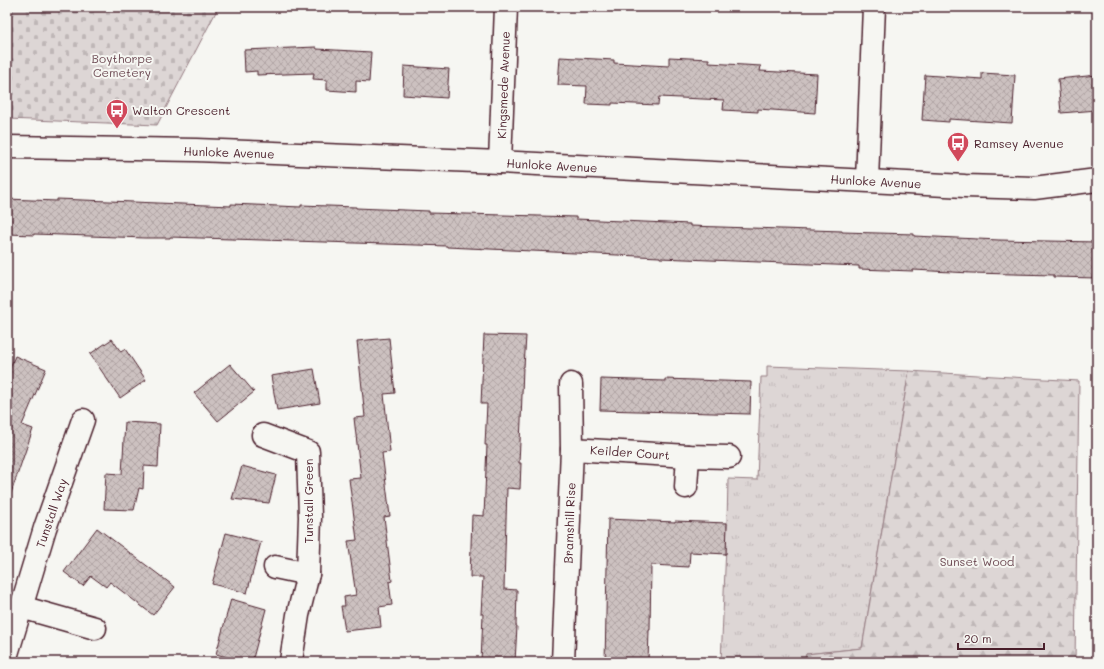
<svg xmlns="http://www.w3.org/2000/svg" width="1104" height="669" font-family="Mali,sans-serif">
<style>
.grass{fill:url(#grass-tufts);stroke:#947a80}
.forest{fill:url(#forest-firs);stroke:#947a80}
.cemetery{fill:url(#cemetery-stones);stroke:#947a80}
.building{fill:url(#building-cross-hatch);stroke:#4a1f2b}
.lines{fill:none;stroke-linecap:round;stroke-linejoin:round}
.minor-casing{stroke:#4a1f2b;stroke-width:25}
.minor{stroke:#f6f6f2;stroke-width:22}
.labels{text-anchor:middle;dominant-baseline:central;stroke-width:4;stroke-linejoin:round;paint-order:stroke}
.park-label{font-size:12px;fill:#6f4d56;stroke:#f6f6f2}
.street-label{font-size:12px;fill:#4a1f2b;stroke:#f6f6f2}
.poi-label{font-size:12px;fill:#4a1f2b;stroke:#f6f6f2;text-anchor:start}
</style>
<defs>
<pattern id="grass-tufts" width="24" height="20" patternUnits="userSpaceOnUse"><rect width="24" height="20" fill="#ddd6d5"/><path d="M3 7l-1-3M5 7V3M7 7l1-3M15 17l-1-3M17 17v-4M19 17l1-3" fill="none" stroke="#bfb7b7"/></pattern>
<pattern id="forest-firs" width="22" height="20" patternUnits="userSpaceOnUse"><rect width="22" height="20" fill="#ddd6d5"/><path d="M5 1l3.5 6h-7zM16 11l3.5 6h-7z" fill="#bfb7b7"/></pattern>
<pattern id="cemetery-stones" width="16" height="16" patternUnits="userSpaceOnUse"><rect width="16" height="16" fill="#ddd6d5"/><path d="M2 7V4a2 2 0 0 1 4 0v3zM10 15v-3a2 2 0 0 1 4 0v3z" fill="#bfb7b7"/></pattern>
<pattern id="building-cross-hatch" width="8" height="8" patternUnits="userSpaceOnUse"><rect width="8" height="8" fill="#ccc1c0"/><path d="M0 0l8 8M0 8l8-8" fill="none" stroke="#b1a5a5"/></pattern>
</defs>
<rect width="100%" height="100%" fill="#f6f6f2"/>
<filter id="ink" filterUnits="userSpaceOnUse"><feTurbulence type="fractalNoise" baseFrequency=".025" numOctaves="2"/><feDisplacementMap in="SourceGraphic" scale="8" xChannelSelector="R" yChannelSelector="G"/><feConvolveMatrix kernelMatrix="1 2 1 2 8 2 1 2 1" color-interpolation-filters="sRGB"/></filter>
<g filter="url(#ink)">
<path class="grass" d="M767 366 909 371 862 648 806 654 804 662H721L727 523 728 479 757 480 761 377H767Z"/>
<path class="forest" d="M909 371 1079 381 1075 662H804L806 654 862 648Z"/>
<path class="cemetery" d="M7 7H221L218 8 157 125 7 119Z"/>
<g class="building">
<path d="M316 47 317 49 371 52 369 82 356 81V92L327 90V80L313 79 314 73 257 75V71L245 72 244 50Z"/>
<path d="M560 57 614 60V63L669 66V57L709 59V63L761 66 760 71 817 74 815 113 758 109V112L723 110 724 100 659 97 658 105 612 103V105L586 104 587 86 558 85Z"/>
<path d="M404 66 449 69 447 98 403 95Z"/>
<path d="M982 73 1015 75 1012 123 949 119V122L922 120 925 75 982 79Z"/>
<path d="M1097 75V110L1061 113 1058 79Z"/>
<path d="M7 199 57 201V199L109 201 231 206V204L301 207V205L328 206 356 207V208L429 211V213L576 217V219L690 224V226L842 231V232L914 234V236L999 240 1097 242V278L1054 277V275L971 273 913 270V271L859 269V266L660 258V257L447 247V246L170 237V238H145L34 234V235L7 234Z"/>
<path d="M484 335 526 336 524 367H523L521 421 519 463H521L520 489 507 488 505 552 504 589 517 590 516 626H517L515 662H481L483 614H481L483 577H470L472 515 484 516 487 445H485L487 404H481Z"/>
<path d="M389 338 395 393 384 394 390 452 382 453 390 516 384 517 392 581 389 582 392 605 379 607 381 627 345 631 341 606H345L344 597 356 595 348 541 357 540 349 479 361 478 354 418 365 417 357 341Z"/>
<path d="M112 339 121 352 125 349 146 380 120 398 90 354Z"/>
<path d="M15 356 46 369 22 425 33 429 11 493 7 492V375Z"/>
<path d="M230 364 254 392 218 421 194 393Z"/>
<path d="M314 369 320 403 277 410 271 376Z"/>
<path d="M601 379 665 381V379L751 382 750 414 600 410Z"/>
<path d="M125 422 160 424 158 467 144 466 143 489 139 488 134 510 104 509 106 473 122 474Z"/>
<path d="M242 466 276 475 269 503 232 499Z"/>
<path d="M608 519 675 522V521L727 523 726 554 690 552 689 567 651 565 650 630H649L648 662H605Z"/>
<path d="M97 528 175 587 153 615 110 582 106 587 91 576 83 586 64 572Z"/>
<path d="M226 533 261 542 247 593 212 584Z"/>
<path d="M231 599 266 609 252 662H244L216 654Z"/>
</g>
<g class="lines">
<g class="minor-casing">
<g id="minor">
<path d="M7 147 196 150 500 162 965 186 1034 188 1097 180"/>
<path d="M500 162 506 7"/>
<path d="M867 180 874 7"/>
<path d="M263 435 308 452 310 517 308 574 298 615 292 654 291 662"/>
<path d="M572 449 688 456 729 457"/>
<path d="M686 487 688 456"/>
<path d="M275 567 308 574"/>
<path d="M21 607 95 628"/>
<path d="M7 654 45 528 83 420"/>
<path d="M563 662 572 449 571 384"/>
</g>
</g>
<use href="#minor" class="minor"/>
</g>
</g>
<defs>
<g id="bus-pin" transform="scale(1.15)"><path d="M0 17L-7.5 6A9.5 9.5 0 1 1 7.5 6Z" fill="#d1495b" stroke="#f6f6f2"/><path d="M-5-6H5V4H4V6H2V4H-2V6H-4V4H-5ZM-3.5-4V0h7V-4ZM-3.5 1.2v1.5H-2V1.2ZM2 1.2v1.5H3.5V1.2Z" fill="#fff"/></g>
</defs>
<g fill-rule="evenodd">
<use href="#bus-pin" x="117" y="110"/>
<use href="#bus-pin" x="958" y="143"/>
</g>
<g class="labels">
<g class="park-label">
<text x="122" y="58">Boythorpe<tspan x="122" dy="14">Cemetery</tspan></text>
<text x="977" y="561">Sunset Wood</text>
</g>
<g class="street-label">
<text transform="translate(503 85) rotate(-88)">Kingsmede Avenue</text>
<text transform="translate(229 152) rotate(2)">Hunloke Avenue</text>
<text transform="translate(552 165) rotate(3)">Hunloke Avenue</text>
<text transform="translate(876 181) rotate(3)">Hunloke Avenue</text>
<text transform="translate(630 452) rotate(4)">Keilder Court</text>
<text transform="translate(308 501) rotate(-90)">Tunstall Green</text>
<text transform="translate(51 513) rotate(-71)">Tunstall Way</text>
<text transform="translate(569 523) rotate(-88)">Bramshill Rise</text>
</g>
<g class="poi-label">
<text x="132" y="110">Walton Crescent</text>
<text x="974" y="143">Ramsey Avenue</text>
</g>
</g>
<rect width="1104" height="669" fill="none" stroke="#f6f6f2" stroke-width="24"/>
<rect x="12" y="12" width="1080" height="645" fill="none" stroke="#4a1f2b" stroke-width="1.5" filter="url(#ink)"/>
<path d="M958 643v6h86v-6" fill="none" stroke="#4a1f2b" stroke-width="2"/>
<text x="964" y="643" font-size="12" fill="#4a1f2b" stroke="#f6f6f2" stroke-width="3" paint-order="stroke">20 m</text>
</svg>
